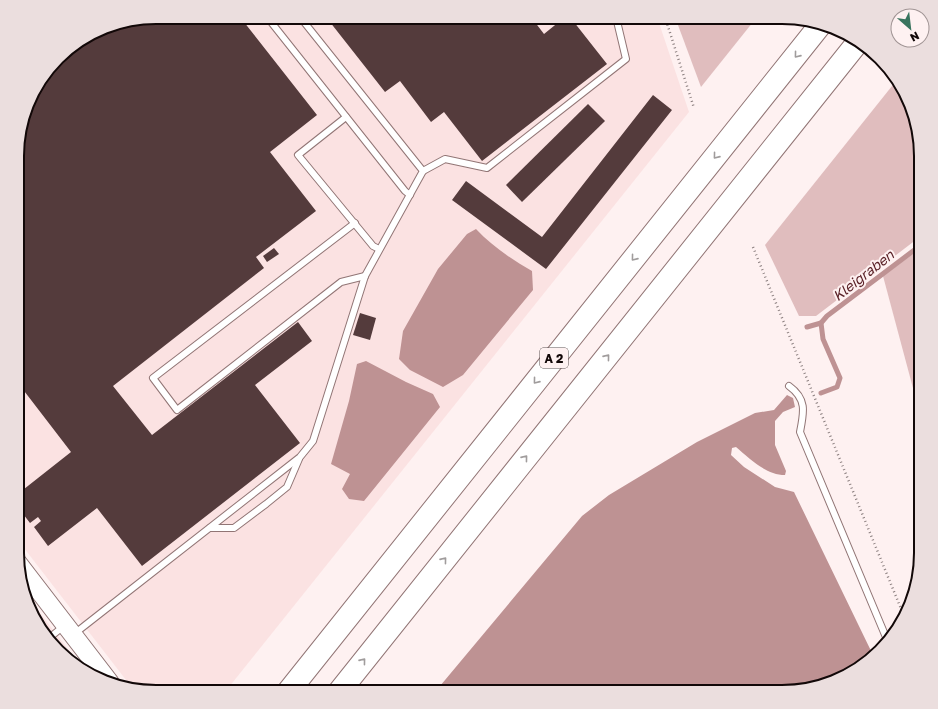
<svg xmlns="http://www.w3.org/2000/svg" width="938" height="709" font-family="'Golos Text',sans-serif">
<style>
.built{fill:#fbe2e2}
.green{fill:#e0bdbe}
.water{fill:#be9293}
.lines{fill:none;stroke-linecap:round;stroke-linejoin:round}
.stream{stroke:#be9293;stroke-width:5}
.building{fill:#543b3c}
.service-casing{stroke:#917575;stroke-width:8}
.secondary-casing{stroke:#917575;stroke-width:20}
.motorway-casing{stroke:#917575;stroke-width:24}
.path{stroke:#8d8181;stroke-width:2.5;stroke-dasharray:1 3;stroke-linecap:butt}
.service{stroke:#fff;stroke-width:6}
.secondary{stroke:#fff;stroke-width:18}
.motorway{stroke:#fff;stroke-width:22}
.oneway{stroke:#a09c9c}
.labels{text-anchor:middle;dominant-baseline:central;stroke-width:4;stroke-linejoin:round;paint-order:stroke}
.shield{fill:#fef1f1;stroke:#594e4e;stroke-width:1}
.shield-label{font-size:12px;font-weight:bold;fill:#120808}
.water-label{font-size:14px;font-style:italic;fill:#5a2127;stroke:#fef1f1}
.rim{fill:none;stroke:#120808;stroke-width:2}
</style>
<rect width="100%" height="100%" fill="#fef1f1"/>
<g class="built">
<path d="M156 17H657L689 112 225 692H147L133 689 17 539 18 138 36 87 65 51 111 24Z"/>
<path d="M26 595 84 670 65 658 31 615Z"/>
</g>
<g class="green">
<path d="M675 17H757L701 87Z"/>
<path d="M896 81 907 95 921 156V236L816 316H799L765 245Z"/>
<path d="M921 248V418L883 276Z"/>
</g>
<g class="water">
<path d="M476 229C492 246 511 259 532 271L533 290 463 375 443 387 410 370 399 359 403 331 438 269 467 234Z"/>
<path d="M366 361 406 382 433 394 440 407 364 501 349 499 342 489 350 474 331 464 349 401 357 364Z"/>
<path d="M787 395 793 398 795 407 783 412 775 421V445L786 471 785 475C766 475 750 459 736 447L732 448 731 455 744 467 775 487 794 492 873 655 843 678 782 692H435L582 516 609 495 697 442 755 413 774 410Z"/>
</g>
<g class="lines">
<g class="stream">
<path d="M681 18V17"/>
<path d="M807 327 821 323"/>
<path d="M821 393 837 387 840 378 823 339 821 323 827 316 921 245"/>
</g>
</g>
<g class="building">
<path d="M156 17H240L317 115 270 152 316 211 256 257 264 268 113 386 152 435 298 322 312 341 255 385 300 443 142 566 97 508 48 546 34 527 41 521 38 517 30 523 17 506V491L19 493 71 452 18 383V138L36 87 65 51 111 24Z"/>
<path d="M326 17H531L544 34 565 17H570L607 64 482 161 444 112 431 122 400 81 385 92Z"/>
<path d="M653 95 672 110 546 269 452 200 466 181 542 237Z"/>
<path d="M588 104 605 121 522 202 506 185Z"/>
<path d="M274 248 279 254 267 262 263 256Z"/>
<path d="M360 313 376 318 370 340 353 335Z"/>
</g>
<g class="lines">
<g class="service-casing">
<g id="service">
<path d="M267 17 405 191 410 195"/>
<path d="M346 117 298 155 373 246 379 249"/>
<path d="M423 171 445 159 487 168 626 59 616 17"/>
<path d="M355 223 153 378 177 410 341 282 365 276"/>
<path d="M789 386C807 399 804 412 800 432L888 642"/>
<path d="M210 528H234L266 504 287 487 299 459"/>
<path d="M74 634 300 457 313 441 365 276 423 171 300 17"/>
<path d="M49 638 64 626"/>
</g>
</g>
<g class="secondary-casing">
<path id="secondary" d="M17 562 110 683"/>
</g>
<g class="motorway-casing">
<g id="motorway">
<path d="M288 692 821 24"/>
<path d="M339 692 858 42"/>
</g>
</g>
<g class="path">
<path d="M665 17 694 108"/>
<path d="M753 247 904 616"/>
</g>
<use href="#service" class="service"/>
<use href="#secondary" class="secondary"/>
<use href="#motorway" class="motorway"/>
</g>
<defs><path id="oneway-chevron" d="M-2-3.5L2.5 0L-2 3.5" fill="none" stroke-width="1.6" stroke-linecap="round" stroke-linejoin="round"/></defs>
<g class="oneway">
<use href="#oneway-chevron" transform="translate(797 55) rotate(129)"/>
<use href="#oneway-chevron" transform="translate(716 156) rotate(129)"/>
<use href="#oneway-chevron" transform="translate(634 258) rotate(129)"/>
<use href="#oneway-chevron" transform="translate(607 357) rotate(-51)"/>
<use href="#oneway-chevron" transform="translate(536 381) rotate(129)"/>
<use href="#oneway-chevron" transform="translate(525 458) rotate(-51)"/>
<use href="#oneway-chevron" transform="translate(444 560) rotate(-51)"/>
<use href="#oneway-chevron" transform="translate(363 661) rotate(-51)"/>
</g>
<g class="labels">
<rect class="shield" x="540" y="348" width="28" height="20" rx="3"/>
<g class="shield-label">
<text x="554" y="358">A 2</text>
</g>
<g class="water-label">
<text transform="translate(863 275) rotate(-38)">Kleigraben</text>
</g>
</g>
<path d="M0 0H938V709H0ZM156 24H782A132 132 0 0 1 914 156V553A132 132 0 0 1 782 685H156A132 132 0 0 1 24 553V156A132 132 0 0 1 156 24Z" fill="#ebdede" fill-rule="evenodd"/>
<path class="rim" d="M156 24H782A132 132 0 0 1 914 156V553A132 132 0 0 1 782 685H156A132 132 0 0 1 24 553V156A132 132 0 0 1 156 24Z"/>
<g transform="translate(910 28) rotate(152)"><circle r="19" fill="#fef1f1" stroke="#a09494"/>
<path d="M0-3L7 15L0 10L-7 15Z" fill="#39745e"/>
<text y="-6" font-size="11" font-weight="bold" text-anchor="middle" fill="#120808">N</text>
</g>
</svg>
